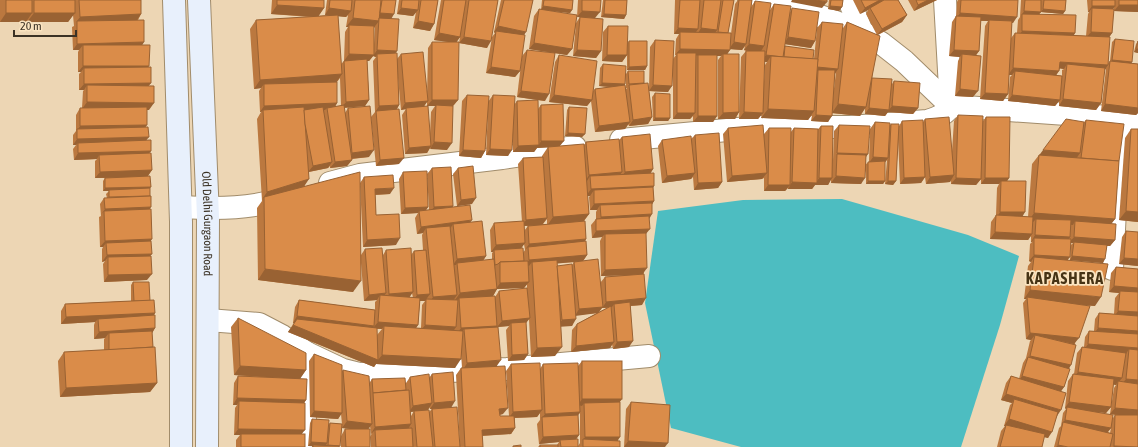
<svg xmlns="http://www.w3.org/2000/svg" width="1138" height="447" font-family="'Asap Condensed',sans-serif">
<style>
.water{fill:#4dbdc1}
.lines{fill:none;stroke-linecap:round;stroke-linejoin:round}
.street-casing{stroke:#a18c6b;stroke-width:24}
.secondary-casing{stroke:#a18c6b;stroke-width:24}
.street{stroke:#fff;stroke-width:22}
.secondary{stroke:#e8f0fc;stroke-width:22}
.wall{fill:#bb783f;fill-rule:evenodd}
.shaded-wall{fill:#996233}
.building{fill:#da8c49;stroke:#996233}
.labels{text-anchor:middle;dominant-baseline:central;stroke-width:3.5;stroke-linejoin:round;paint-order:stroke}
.street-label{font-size:12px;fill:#3b3225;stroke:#fbe4c0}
.district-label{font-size:16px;font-weight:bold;letter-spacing:1px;fill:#463315;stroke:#fbe4c0}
</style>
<rect width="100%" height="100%" fill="#edd6b4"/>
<path class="water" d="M842 199 968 235 1019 256 1000 325 961 447H741L671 428 645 303 658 211 743 200Z"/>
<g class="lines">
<g class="street-casing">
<g id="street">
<path d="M749 0 812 13 862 32 881 43 904 61 951 106 1138 119"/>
<path d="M849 0 862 32"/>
<path d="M621 140 759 127H850L927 121C938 118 944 115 951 106L945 0"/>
<path d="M330 183 360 175 502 158 575 147"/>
<path d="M181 207C218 209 253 209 288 197"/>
<path d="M1112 269 1115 210 1123 121"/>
<path d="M208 320 259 324 282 336 307 353 343 370 359 374 507 369 649 356"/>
<path d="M304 447 307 353"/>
</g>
</g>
<g class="secondary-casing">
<g id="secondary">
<path d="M174 0 181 222V447"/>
<path id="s1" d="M199 0 208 217 207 447"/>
</g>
</g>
<use href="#street" class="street"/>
<use href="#secondary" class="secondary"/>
</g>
<g class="wall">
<path d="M0 0H141V14L138 20 142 45 148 67 151 83 148 86 149 110H147L146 127V140L151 151 149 153 152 170 148 176 151 187 149 188 151 241 147 280 104 282 103 264 105 261 102 262V249L103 247H100L99 217 101 216 100 204 104 198H107L106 194 109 191H103V181L105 178H95V161L97 159 74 160 73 149 76 145H73V135L76 131V115L80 108H82L83 91 84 90H79V74L81 72H78V52L79 50H73L72 27 74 26 73 15 68 22H27V19L26 22H0Z"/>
<path d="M272 0H324V8L318 16 330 15H325L327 0H396L391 19 395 53 397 59 401 54 427 98 428 48 432 42H449L434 40 441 0H498L487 48 459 43 460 37 456 42 458 100 453 106 447 150 430 148 427 153 405 154 402 115 406 109 401 110 398 78 399 105 397 109 399 164 376 166 371 117 375 112 373 61 376 57 373 56 369 61H367L369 100 365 106 344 108 345 113 348 108 369 157 352 159V160L347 166 330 168V166L328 168 309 172 304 187 361 255 365 249 383 255 386 250 411 255 414 251 423 250 422 235 423 233 417 234 415 218 418 213 401 214 399 179 403 172 428 207 426 210H429L427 174 432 168 453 207 470 222 486 256 483 261 492 260V253L493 252H491L490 230 494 223 522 222 518 164 523 158 542 157V156L548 147 537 148 534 152H513V135L508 156 486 155 488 109 485 151 481 158 459 156 462 101 467 95 488 102 493 95 514 105 517 101 538 109 541 105 560 146 584 145 586 142 619 140 622 137 653 169 650 173 654 186 653 187 654 201 652 204 646 234 642 305 631 306 629 347 613 349 612 344 610 348 571 352 572 330 577 324 597 313 576 315 572 326H561L555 356 531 357 529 319 526 323 528 354 524 360 508 361 506 330 509 326 498 327 497 366 503 414 500 415V416H509L506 371 511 364 540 369 543 364 578 366 582 361 620 402 618 441 620 447H538L540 445H557L559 442 539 444 537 424 540 420V413L537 417 515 418V428L511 434 482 436 483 447H460L456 375 461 368H462L461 353 455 368 376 364 374 367 288 332 294 323H293L295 307 299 300 375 310V302L377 300 364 301 361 263 353 292 258 280 257 208 262 201 257 119 261 112H260L259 91 261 88 254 89 250 29 256 20 310 17 271 14ZM348 15 346 27H348L345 32 344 61 341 64 338 16 346 17ZM375 27 374 44V28ZM340 78 341 106 335 107 337 103V82ZM427 101V106H435L431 112 430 134 424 107ZM587 196H590L589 197 590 210H597L596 212V219L591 225 592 238 602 237 600 241 601 276 624 275 605 277 600 283 583 261 587 255 585 241 586 239 584 221 589 214ZM547 219V224H543ZM524 226H528L524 231ZM524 244 525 250 523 253 521 248ZM574 262 572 265 557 266V263L578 262ZM527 284V289L499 291 495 297 493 296 497 289 524 288ZM412 293 413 298 409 297ZM420 301H425L422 305 421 328H416L418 325ZM602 308H608L599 312ZM377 329H382L377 335ZM580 413V443L578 446 576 439 579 435 578 415Z"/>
<path d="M399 0H438L434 24 430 31 413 28 416 12 413 16 397 14Z"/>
<path d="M501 0H533L524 35 520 71 515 77 486 73 492 37 495 33 494 32Z"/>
<path d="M542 0H573L572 10 570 13 546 10 576 23 580 17H577L578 0H601L595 18 601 51 596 58 573 56 576 24 572 49 567 55 529 49 534 16 539 9 541 10Z"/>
<path d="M603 0H627L626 15 624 19 601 17Z"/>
<path d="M675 0H700L699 9 700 0H721L719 11 721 0H734L728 33 730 41 735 4 738 0H752L751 7 755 1 770 10 774 4 790 12 792 8 815 41 811 48 785 44 784 47 785 46 814 59 817 28 822 22 843 28 847 22 877 35 866 14 868 10 860 14 853 0H898L907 15 902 22 878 35 872 79 892 84 894 81 918 108 913 114 888 112 885 116 865 114V108L860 116 832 113 828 122 811 121 812 115 808 120 761 118 762 114 758 119H739L741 57 746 51 744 50 745 46 742 50 730 49 727 54 739 112 735 119H718V60L721 56H717V116L713 122H693V116L690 119H673V74L668 92 649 91 652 117 648 124 629 126 628 124 625 129 595 132 591 101 587 106 549 102 555 62 559 55 593 91 595 89 609 87 599 86 600 68 603 64 626 74 628 71 644 83 649 88 650 47 655 40 673 59 676 55H675L676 39 679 34H674ZM764 62H767L765 65 764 81ZM836 72 833 97 835 74ZM626 77V88H627L626 89 625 85Z"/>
<path d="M829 0H843L842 7 839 11 828 9Z"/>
<path d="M908 0H937L914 11Z"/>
<path d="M958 0H1018L1013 23H1012L1011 38 1015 33H1017L1018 20 1020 17 1021 0H1066L1065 11 1063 14 1041 12 1039 14 1075 33 1074 35 1086 36 1088 14 1089 12H1088L1087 0H1138V12L1114 11V7L1113 9 1112 33 1109 37 1108 63 1110 61 1112 42 1115 39 1131 63 1138 64V62V113L1136 115 1101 111 1106 69 1104 70 1101 103 1096 110 1059 106V101L1055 106 1008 101 1010 77 1012 75H1009L1008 94 1003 101 980 99 985 26 988 21H981L979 51 976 55 973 97 955 96 958 61 960 57 949 56 952 22 956 16 957 2ZM1060 68 1064 69 1062 70V76L1056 75Z"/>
<path d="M608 26 627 44 629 41 647 66 645 70H627V49V55L622 62 602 61 603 32Z"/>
<path d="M1138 41V53L1134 52 1136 44Z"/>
<path d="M527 50 545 101 517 97 522 56Z"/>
<path d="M655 93 670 118 668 121H653L652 97Z"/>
<path d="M569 107 585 134 582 137 565 136 567 110Z"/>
<path d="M958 115 983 121 986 117 1009 178 1007 181 1023 217H1028L1032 164 1039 155 1084 122 1086 120 1119 161 1115 219 1111 224 1115 240 1110 246H1107L1103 263 1070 260 1071 245 1073 243H1071L1068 260 1095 306 1080 305 1075 344 1064 387 1061 391 1057 416 1048 438 1044 437 1042 447H997L1001 431 1005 426H1004L1010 405 1012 403 1001 400 1006 383 1011 376 1019 379 1023 363 1026 358 1030 341 1031 340 1026 339 1023 303 1026 299H1024L1028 266 1031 262 1029 261 1030 244 1032 242H1031V236L1028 240 990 239 991 222 996 215 997 188 999 184H981V172V179L976 185 951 184V180L950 182 926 184 925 177 921 183 900 184 898 139 896 181 893 185 885 184 887 160 885 162V181L883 184H866V170L861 184 831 183V179L828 185H815L812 189H788V188L785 191H764V178L762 179 727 182 723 134 728 128 764 134 769 128 790 133 794 128 818 129 821 126 833 160 834 131 839 125 866 157V164L869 162 870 129 875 122 899 126 902 121 923 122 925 119 952 151 954 121Z"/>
<path d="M1131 129H1138V222L1119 220 1125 138Z"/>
<path d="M695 135 722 182 718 188 694 190 693 177 691 179 662 183 658 146 662 140 691 139Z"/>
<path d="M458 168 472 204 457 206 453 174Z"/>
<path d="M364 177 390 194 375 195 376 215 396 245 363 247 360 183Z"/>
<path d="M1126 231 1138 266 1119 264 1122 237Z"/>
<path d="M1116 267 1138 269V447H1054L1059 428 1061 426 1063 413 1066 409 1065 408 1068 381 1073 374H1074L1077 353 1082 347H1084L1085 337 1089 331H1094L1095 319 1099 313 1114 314 1115 298 1119 293 1109 292 1111 273ZM1113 384 1116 385 1114 388 1110 414 1115 415 1113 418 1099 412 1106 413 1111 407ZM1111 428 1110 433 1108 432Z"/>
<path d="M133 282 150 301 155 313 154 315 155 328 152 333 153 347 157 383 150 392 60 397 58 361 64 352 104 350V339L105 338 94 339V325L95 322 61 324V311L65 304 131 301V285Z"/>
<path d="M238 318 306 370 300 378 306 400 304 403 302 434 305 447H236V440L240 435H234L235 408 237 405H233L234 383 238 376 272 378 234 375 231 327Z"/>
<path d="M314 354 342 371 343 370 370 397V382L372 379 406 383 410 377 429 378 432 374 451 407 460 447H371L370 437 372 433 371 434 370 426 368 429 370 447H341V436L339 447H312V446H308L310 423 312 419 328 425 330 423 342 424 341 414 338 419 310 417 309 361ZM429 407 430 409H432L429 412 414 411 411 416V412L428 410ZM342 425V428L353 429H345L341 436Z"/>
<path d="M631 402 665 447H624L626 409Z"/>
</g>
<g class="shaded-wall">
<path d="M792 0H816L827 2 822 8 791 2Z"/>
<path d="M880 0H885L870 8 868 10 860 14 865 8Z"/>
<path d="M928 0H937L914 11 918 5Z"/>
<path d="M277 5 324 8 318 17 271 14Z"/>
<path d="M1119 5H1138V12L1114 11Z"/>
<path d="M543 6 572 10 570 13 541 10Z"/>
<path d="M830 6 842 7 839 11 828 9Z"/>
<path d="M1092 6H1115L1111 12 1092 8 1089 12H1088Z"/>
<path d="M329 8 351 11 346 17 325 15Z"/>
<path d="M401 8 418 10 413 16 397 14Z"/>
<path d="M1043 9 1065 11 1063 14 1041 12 1036 18 1022 15 1024 11 1041 12Z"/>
<path d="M582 11 600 12 595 18 577 17Z"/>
<path d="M6 13H32L26 22H0Z"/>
<path d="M34 13H75L68 22H27Z"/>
<path d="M380 13 394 14 390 21 378 19Z"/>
<path d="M960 13 1017 17 1013 23 989 22V20L988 21 956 19Z"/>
<path d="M141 14 135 23 77 21 80 17Z"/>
<path d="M604 14 626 15 624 19 601 17Z"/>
<path d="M907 15 902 22 877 35 882 29Z"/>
<path d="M353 18 379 21 372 30 349 25 348 27H346Z"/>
<path d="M418 21 434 24 430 31 413 28Z"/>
<path d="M498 26 526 32 522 38 496 31 495 33 494 32Z"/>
<path d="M678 28 698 29 694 35 680 32 679 34H674Z"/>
<path d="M701 28 717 30 713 36 697 35Z"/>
<path d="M1022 31 1075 33 1071 39 1017 38Z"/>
<path d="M1091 32 1112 33 1108 39 1086 38Z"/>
<path d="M439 33 460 37 456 43 434 40Z"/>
<path d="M464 37 491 41 487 48 459 43Z"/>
<path d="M788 37 815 41 811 48 784 44Z"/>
<path d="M144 42 140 49 83 45 79 50H73L77 44Z"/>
<path d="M734 42 746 44 742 50 729 49Z"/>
<path d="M534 43 572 49 567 55 529 49Z"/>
<path d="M749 44 764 46 760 53 744 50Z"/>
<path d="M680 49 730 50 726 56 723 54 721 56 677 55V53L675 55Z"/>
<path d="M1136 49H1138V53L1134 52Z"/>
<path d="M377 50 397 51 392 58 377 54 376 57 373 56Z"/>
<path d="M577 50 601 51 596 58 573 56Z"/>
<path d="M954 50 979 51 974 58 962 54 960 57 949 56Z"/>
<path d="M349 54 374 55 369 61H344Z"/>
<path d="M607 55H627L622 62 602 61Z"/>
<path d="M766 55 783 58 771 56 767 62 761 61Z"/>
<path d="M1112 60 1132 62 1130 66 1110 64Z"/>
<path d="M1060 62 1108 65 1104 71 1067 64 1064 69 1055 68Z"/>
<path d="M83 66H149L145 72 84 68 81 72H78Z"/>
<path d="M647 66 645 70H627L629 67Z"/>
<path d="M817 66 838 69 834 75 818 70 816 73Z"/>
<path d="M491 67 520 71 515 77 486 73Z"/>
<path d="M1013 68 1059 71 1055 77 1015 71 1012 75H1008Z"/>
<path d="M342 74 336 83 264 84 261 88 254 89 260 80Z"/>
<path d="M151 83 146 89 87 85 84 90H79L84 84Z"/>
<path d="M602 83 625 84 623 88 599 86Z"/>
<path d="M653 85 672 86 668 92 649 91Z"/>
<path d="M960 89 978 91 973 97 955 96Z"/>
<path d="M521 91 549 94 545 101 517 97Z"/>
<path d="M985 93 1008 94 1003 101 980 99Z"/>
<path d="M554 95 592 100 587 106 549 102Z"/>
<path d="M1012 95 1060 100 1055 106 1008 101Z"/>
<path d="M1063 99 1101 103 1096 110 1059 106Z"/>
<path d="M369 100 365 106 341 108 346 102Z"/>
<path d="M432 100H458L453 106H427Z"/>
<path d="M428 101 423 107 406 108V109L401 110 405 103Z"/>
<path d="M87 102 154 103 149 110 82 109Z"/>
<path d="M337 103 333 110 327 108 325 110 263 112V110L261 112H260L264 106Z"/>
<path d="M838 104 866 107 860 116 832 113Z"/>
<path d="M1105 104 1138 108V113L1136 115 1101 111Z"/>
<path d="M399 105 395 112 376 111 379 106Z"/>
<path d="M892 106 918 108 913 114 888 112 885 116 865 114 869 108 889 110Z"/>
<path d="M768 109 814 111 808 120 761 118Z"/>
<path d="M739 112 735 119H718L723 113Z"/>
<path d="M744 112 763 113 758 119H739Z"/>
<path d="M677 113H695L690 119H673Z"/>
<path d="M816 115 832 116 828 122 811 121Z"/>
<path d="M698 116H717L713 122H693Z"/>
<path d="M652 117 648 124 629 126 633 120Z"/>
<path d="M655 118H670L668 121H653Z"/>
<path d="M630 122 625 129 595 132 599 126Z"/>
<path d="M147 125 142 131H77L80 126Z"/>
<path d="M568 133 585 134 582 137 565 136Z"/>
<path d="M149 137 144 143H78L76 145H73L77 139Z"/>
<path d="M541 141H564L559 147 537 148 534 152H513L518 146 539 145Z"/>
<path d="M434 142 452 143 447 150 430 149Z"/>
<path d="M431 146 427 153 405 154 409 148Z"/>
<path d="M490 149 512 150 508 156 486 155Z"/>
<path d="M374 150 369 157 348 159 352 153Z"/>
<path d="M463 150 485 151 481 158 459 156Z"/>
<path d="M1043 150 1080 153 1076 159 1038 157Z"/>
<path d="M151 151 146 157 99 155 97 159 74 160 78 153Z"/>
<path d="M837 153 868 154 864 160 837 154Z"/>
<path d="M873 157 888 158 884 164 869 163Z"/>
<path d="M404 158 399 164 376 166 380 160Z"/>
<path d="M352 160 347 166 330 168 335 162Z"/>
<path d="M332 162 328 168 308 172 313 166Z"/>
<path d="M653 169 649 176 620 179 625 172Z"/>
<path d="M152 170 147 177 95 178 100 172Z"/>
<path d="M622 172 617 179 590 176 587 181 585 182 589 175Z"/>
<path d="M695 173 691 179 662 183 667 176Z"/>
<path d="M767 173 762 179 727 182 732 176Z"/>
<path d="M954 175 950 182 926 184 930 177Z"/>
<path d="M836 176 865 178 861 184 831 183Z"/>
<path d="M925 177 921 183 900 184 904 178Z"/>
<path d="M819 178H832L828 185H815L812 189H788L792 182 816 183Z"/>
<path d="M956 178 981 179 976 185 951 184Z"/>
<path d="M985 178H1009L1005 184 1001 181 999 184H981Z"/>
<path d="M309 179 303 188 264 197 261 201 267 192Z"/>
<path d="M868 181H885L883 184H866Z"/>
<path d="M888 181H896L893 185 885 184Z"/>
<path d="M722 182 718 188 694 190 698 183Z"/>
<path d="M768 185H790L785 191H764Z"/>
<path d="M654 186 650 193 594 190 590 196H586L591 189Z"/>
<path d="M151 187 148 190 103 191 105 188Z"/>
<path d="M394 188 390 194 370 195 375 189Z"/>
<path d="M476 198 472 204 457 206 461 200Z"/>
<path d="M654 201 650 208 600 205 597 210H590L594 204Z"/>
<path d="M453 206 449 213 429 214 434 207Z"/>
<path d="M151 207 147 213 104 211 100 216 105 209Z"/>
<path d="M428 207 424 213 419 211 418 213 401 214 405 208Z"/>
<path d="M1126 211 1138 212V222L1119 220Z"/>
<path d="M1000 212H1025L1021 219H996Z"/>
<path d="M1034 213 1115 219 1108 228 1075 221 1073 225 1036 222V219L1033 222H1028Z"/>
<path d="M589 214 582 223 547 226 553 217Z"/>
<path d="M652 214 648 221 596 223 601 217Z"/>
<path d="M547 218 542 225 522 226 526 220Z"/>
<path d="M472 220 467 227 453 224 450 229 426 228 423 233 417 234 421 227Z"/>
<path d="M650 229 645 235 605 234 602 237 592 238 596 231Z"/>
<path d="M995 232 1032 234 1028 240 990 239Z"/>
<path d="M1035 235 1070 237 1066 243 1034 238 1032 242H1031Z"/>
<path d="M1074 237 1115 240 1110 246 1074 243V242L1073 243H1069Z"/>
<path d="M400 238 396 245 363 247 367 240Z"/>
<path d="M152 239 148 246 106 243 103 247H100L105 241Z"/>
<path d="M586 239 582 246 528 247 525 250 529 244Z"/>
<path d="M525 243 520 250H494L493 252H491L496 245Z"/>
<path d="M152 254 147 260 108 257 105 261 102 262 107 255Z"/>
<path d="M587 255 583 261 533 266 532 262 529 266H524L529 260Z"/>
<path d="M1034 255 1070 257 1065 263 1034 257 1031 262 1029 261Z"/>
<path d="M486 256 482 262 457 263 456 265H453L457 259Z"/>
<path d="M1072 256 1105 259 1103 263 1070 260Z"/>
<path d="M1124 258 1138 259V266L1119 264Z"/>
<path d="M647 268 642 275 601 276 605 270Z"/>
<path d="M265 269 361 281 353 292 258 280Z"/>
<path d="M152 274 147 280 104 282 108 275Z"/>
<path d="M529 282 524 288 497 289 493 296 455 300 460 293 496 289 500 283Z"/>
<path d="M1114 286 1138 288V294L1120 291 1119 293 1109 292Z"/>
<path d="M1030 290 1101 297 1095 306 1027 300V297L1026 299H1024Z"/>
<path d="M413 292 409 298 384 300 389 294Z"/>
<path d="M386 293 381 300 380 295 377 300 364 301 369 295Z"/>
<path d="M430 294 425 301H413L417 295Z"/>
<path d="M457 295 453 301 429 304 433 297Z"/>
<path d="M646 298 642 305 615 307 614 304 612 307 602 308 598 313 575 316 579 309 603 307 606 302Z"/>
<path d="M1118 311 1138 312V319L1114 317Z"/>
<path d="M155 313 150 320 98 319 95 322 61 324 66 317Z"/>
<path d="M297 316 374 326 369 332 293 323Z"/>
<path d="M530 318 525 324 511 323 509 326 497 327 502 321Z"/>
<path d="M576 319 572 326 557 327 562 320Z"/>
<path d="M378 322 418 325 414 331 384 326 382 329 373 328Z"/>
<path d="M293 325 378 360 382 355 461 359 455 368 376 364 374 367 288 332Z"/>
<path d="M425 325 456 327 452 333 420 332Z"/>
<path d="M497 326 493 332 464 329 461 334 456 335 461 328Z"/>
<path d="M155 328 151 335 109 333 105 338 94 339 99 332Z"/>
<path d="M1098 328 1138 331V338L1094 334Z"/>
<path d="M1030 333 1079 338 1074 344 1035 335 1031 340 1026 339Z"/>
<path d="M633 341 629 347 613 349 617 342Z"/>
<path d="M614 342 610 348 571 352 576 346Z"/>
<path d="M1088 344 1138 348V355L1129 349 1126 354 1084 350Z"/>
<path d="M562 347 555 356 531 357 537 348Z"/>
<path d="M528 354 524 360 508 361 512 355Z"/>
<path d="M1030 356 1071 365 1067 372 1026 361Z"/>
<path d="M501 360 496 367 463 370 467 363Z"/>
<path d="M240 366 306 370 300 379 234 375Z"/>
<path d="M1078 372 1122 378 1118 383V381L1116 385 1073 378Z"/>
<path d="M1022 376 1064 387 1059 394 1018 382Z"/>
<path d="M1126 379 1138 380V387L1121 385Z"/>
<path d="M157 383 150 392 60 397 66 388Z"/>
<path d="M1006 394 1061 410 1057 416 1014 399 1012 403 1001 400Z"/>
<path d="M237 398 306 400 301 407 239 401 237 405H233Z"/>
<path d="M582 399H622L617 406 584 403 582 406 578 405Z"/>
<path d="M455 401 451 408 430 409 434 403Z"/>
<path d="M1069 402 1111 407 1106 413 1067 409V407L1066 409 1065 408Z"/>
<path d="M432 403 428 410 409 412 413 406Z"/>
<path d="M508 408 503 414 495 415 499 409Z"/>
<path d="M1115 408 1138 410V417L1110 414Z"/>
<path d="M542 410 537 417 509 418 513 412Z"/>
<path d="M314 411 342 413 338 419 310 417Z"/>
<path d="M580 412 576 419 542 418 545 414Z"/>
<path d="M1009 419 1052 432 1048 438 1004 426Z"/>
<path d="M1065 420 1111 428 1106 434 1063 422 1060 426Z"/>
<path d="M347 421 372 424 367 431 342 428Z"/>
<path d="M411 424 407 431 375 430 371 434 375 427Z"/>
<path d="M515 428 511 434 477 436 482 430Z"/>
<path d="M238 429 305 430 300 436 241 434 240 435H234Z"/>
<path d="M579 435 575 441 560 440 559 442 539 444 543 437Z"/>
<path d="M585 437H620L616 443 583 440Z"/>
<path d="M628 441 668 443 665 447H624Z"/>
<path d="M311 442 327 443 325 447 308 446Z"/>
<path d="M1058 445 1068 447H1056Z"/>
<path d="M1114 446 1135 447H1113Z"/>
</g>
<g class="building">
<rect x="6" y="0" width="26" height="13"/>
<rect x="34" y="0" width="41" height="13"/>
<path d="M79 0H141V14L80 17Z"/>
<path d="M277 0H324V8L277 5Z"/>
<path d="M330 0H352L351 11 329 8Z"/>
<path d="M355 0H381L379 21 353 18Z"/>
<path d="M382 0H396L394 14 380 13Z"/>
<path d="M402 0H419L418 10 401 8Z"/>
<path d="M421 0H438L434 24 418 21Z"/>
<path d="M444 0H466L460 37 439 33Z"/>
<path d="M469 0H498L491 41 464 37Z"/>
<path d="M504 0H533L526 32 498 26Z"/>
<path d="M544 0H573L572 10 543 6Z"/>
<path d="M582 0H601L600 12 582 11Z"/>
<path d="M605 0H627L626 15 604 14Z"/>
<path d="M680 0H700L698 29 678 28Z"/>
<path d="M704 0H721L717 30 701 28Z"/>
<path d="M723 0H734L728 33 718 32Z"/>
<path d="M739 0H752L746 44 734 42Z"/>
<path d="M816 0H827V2Z"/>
<path d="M831 0H843L842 7 830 6Z"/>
<path d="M861 0H880L865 8Z"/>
<path d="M884 0H898L907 15 882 29 870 8Z"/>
<path d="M916 0H928L918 5Z"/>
<path d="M961 0H1018L1017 17 960 13Z"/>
<path d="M1025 0H1041V12L1024 11Z"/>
<path d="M1044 0H1066L1065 11 1043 9Z"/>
<rect x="1092" y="0" width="23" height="6"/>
<rect x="1119" y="0" width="19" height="5"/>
<path d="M755 1 771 3 764 46 749 44Z"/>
<path d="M774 4 791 6 783 57 766 55Z"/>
<path d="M792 8 819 12 815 41 788 37Z"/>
<path d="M1092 8 1114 9 1112 33 1091 32Z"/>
<path d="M539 9 577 15 572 49 534 43Z"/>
<path d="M1022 14 1076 15 1075 33 1022 31Z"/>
<path d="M338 15 342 74 260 80 256 20Z"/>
<path d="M956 16 981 17 979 51 954 50Z"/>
<path d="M580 17 603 19 601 51 577 50Z"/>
<path d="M379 18 399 19 397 51 377 50Z"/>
<path d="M144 20V42L77 44V21Z"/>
<path d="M989 20 1012 21 1008 94 985 93Z"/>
<path d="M822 22 843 24 838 69 817 67Z"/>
<path d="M847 22 880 36 866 107 838 104Z"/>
<path d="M349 25 374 26V55L349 54Z"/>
<path d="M608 26H628L627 55H607Z"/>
<path d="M496 31 525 35 520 71 491 67Z"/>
<path d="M680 32 731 33 730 50 680 49Z"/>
<path d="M1015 33 1110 37 1108 65 1060 62 1059 71 1013 68Z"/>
<path d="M1115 39 1134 41 1132 62 1112 60Z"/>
<path d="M655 40 674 41 672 86 653 85Z"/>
<path d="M629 41H647V66L629 67Z"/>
<path d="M1138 41V49H1136Z"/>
<path d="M432 42H459L458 100H432Z"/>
<path d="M83 45H150L149 66H83Z"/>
<path d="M785 46 814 50 813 59 784 57Z"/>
<path d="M527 50 555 53 549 94 521 91Z"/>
<path d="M746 51H765L763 113 744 112Z"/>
<path d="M423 52 428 101 405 103 401 54Z"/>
<path d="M397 53 399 105 379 106 377 54Z"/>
<path d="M677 53H696L695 113H677Z"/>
<path d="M723 54H739V112L723 113Z"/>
<path d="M962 54 981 56 978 91 960 89Z"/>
<path d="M559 55 597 61 592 100 554 95Z"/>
<rect x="698" y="55" width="19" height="61"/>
<path d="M771 56 818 59 814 111 768 109Z"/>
<path d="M367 59 369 100 346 102 344 61Z"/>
<path d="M1110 61 1138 64V108L1105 104Z"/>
<path d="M603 64 626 66 625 84 602 83Z"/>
<path d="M1067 64 1105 68 1101 103 1063 99Z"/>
<path d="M151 67V83L84 84V68Z"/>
<path d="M818 70H835L832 116 816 115Z"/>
<path d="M628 71H644V83L629 84Z"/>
<path d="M1015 71 1062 76 1060 100 1012 95Z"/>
<path d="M872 78 892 79 889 110 869 108Z"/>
<path d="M894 81 920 83 918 108 892 106Z"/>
<path d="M337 82V103L264 106V84Z"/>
<path d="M648 83 652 117 633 120 629 85Z"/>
<path d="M87 85 154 86V103L87 102Z"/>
<path d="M625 85 630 122 599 126 595 89Z"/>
<path d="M655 93 670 94V118H655Z"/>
<path d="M467 95 489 96 485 151 463 150Z"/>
<path d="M493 95 515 96 512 150 490 149Z"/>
<path d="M538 100 539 145 518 146 517 101Z"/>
<path d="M563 104 564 141H541V105Z"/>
<path d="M344 105 352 160 335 162 327 108Z"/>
<path d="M436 105 453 106 452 143 434 142Z"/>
<path d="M370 106 374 150 352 153 348 108Z"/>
<path d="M428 106 431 146 409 148 406 108Z"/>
<path d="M147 107V125L80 126V108Z"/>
<path d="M304 107 309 179 267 192 263 110Z"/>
<path d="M323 107 332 162 313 166 305 124 304 110Z"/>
<path d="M569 107 587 108 585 134 568 133Z"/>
<path d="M399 109 404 158 380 160 376 111Z"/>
<path d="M958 115 983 116 981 179 956 178Z"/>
<path d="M949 117 954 175 930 177 925 119Z"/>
<path d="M986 117H1010L1009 178H985Z"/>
<path d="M1066 119 1084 122 1080 153 1043 150Z"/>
<path d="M923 120 925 177 904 178 902 121Z"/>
<path d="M1086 120 1124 124 1119 161 1081 158Z"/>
<path d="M875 122 890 123 888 158 873 157Z"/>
<path d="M891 124H899L896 181H888Z"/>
<path d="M763 125 767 173 732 176 728 128Z"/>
<path d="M839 125 870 126 868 154 837 153Z"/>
<path d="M821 126H833L832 178H819Z"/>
<path d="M148 127 149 137 77 139V129Z"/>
<path d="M769 128H791L790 185H768Z"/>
<path d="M794 128 818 129 817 183 792 182Z"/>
<path d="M1131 129H1138V212L1126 211Z"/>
<path d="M719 133 722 182 698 183 695 135Z"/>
<path d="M650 134 653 169 625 172 622 137Z"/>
<path d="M691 136 695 173 667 176 662 140Z"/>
<path d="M619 139 622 172 589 175 586 142Z"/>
<path d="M151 140V151L78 153V143Z"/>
<path d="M584 144 589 214 553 217 548 147Z"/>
<path d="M151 153 152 170 100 172 99 155Z"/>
<path d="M837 154 866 155 865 178 836 176Z"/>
<path d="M1039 155 1119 161 1115 219 1034 213Z"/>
<path d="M543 157 547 218 526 220 523 158Z"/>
<path d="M885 161V181H868V162Z"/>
<path d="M473 166 476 198 461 200 458 168Z"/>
<path d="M451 167 453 206 434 207 432 168Z"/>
<path d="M427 171 428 207 405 208 403 172Z"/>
<path d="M360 172 361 281 265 269 264 197Z"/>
<path d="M654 173V186L591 189 590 176Z"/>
<path d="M393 175 394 188 375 189 376 215 399 214 400 238 367 240 364 177Z"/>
<path d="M150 176 151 187 105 188V178Z"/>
<path d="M1001 181H1026L1025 212H1000Z"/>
<path d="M653 187 654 201 594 204V190Z"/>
<path d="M150 188V196L109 197V190Z"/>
<path d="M151 196V207L105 209 104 198Z"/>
<path d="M652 203V214L601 217 600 205Z"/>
<path d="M470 205 472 220 421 227 419 211Z"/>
<path d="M151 209 152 239 105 241 104 211Z"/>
<path d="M996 215 1033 217 1032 234 995 232Z"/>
<path d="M649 216 650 229 596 231V219Z"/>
<path d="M1036 219 1071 220 1070 237 1035 235Z"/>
<path d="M482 221 486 256 457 259 453 224Z"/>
<path d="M524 221 525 243 496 245 494 223Z"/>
<path d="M585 221 586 239 529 244 528 226Z"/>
<path d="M1075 221 1116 224 1115 240 1074 237Z"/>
<path d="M450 226 457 295 433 297 426 228Z"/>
<path d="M1126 231 1138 232V259L1124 258Z"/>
<path d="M646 233 647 268 605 270V234Z"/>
<path d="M1034 238 1071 239 1070 257 1034 255Z"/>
<path d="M151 241 152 254 107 255 106 243Z"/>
<path d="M586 241 587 255 529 260 528 247Z"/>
<path d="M1074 242 1107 245 1105 259 1072 256Z"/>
<path d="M382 248 386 293 369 295 365 249Z"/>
<path d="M411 248 413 292 389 294 386 250Z"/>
<path d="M523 248 524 261 500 262 498 264 495 265 494 250Z"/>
<path d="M426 250 430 294 417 295 414 251Z"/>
<path d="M151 256 152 274 108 275V257Z"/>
<path d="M1034 257 1108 264 1101 297 1030 290Z"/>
<path d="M494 259 497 289 460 293 457 263Z"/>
<path d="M598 259 603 307 579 309 574 262Z"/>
<path d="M557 260 562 347 537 348 532 262Z"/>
<path d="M528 261 529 282 500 283V262Z"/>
<path d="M572 264 576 319 562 320 557 266Z"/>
<path d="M1116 267 1138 269V288L1114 286Z"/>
<path d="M644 274 646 298 606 302 605 277Z"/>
<path d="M133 282H149L150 301H134Z"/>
<path d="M527 288 530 318 502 321 499 291Z"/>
<path d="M1120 291 1138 292V312L1118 311Z"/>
<path d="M380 295 420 298 418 325 378 322Z"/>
<path d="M495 296 497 326 461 328 459 298Z"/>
<path d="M1027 297 1090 306 1079 338 1030 333Z"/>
<path d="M426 299 458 300 456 327 425 325Z"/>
<path d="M154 300 155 313 66 317 65 304Z"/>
<path d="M299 300 375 310 374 326 297 316Z"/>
<path d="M630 302 633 341 617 342 614 304Z"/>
<path d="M611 306 614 342 576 346 577 324Z"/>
<path d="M1099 313 1138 316V331L1098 328Z"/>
<path d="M155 315V328L99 332 98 319Z"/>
<path d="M238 318 306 353V370L240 366Z"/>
<path d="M297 319 377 328 378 360 293 325Z"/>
<path d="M526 322 528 354 512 355 511 323Z"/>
<path d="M384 326 463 331 461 359 382 355Z"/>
<path d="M498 327 501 360 467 363 464 329Z"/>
<path d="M152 331 153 347 109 350V333Z"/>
<path d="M1089 331 1138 334V348L1088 344Z"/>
<path d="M1035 335 1076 345 1071 365 1030 356Z"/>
<path d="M155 347 157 383 66 388 64 352Z"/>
<path d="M1082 347 1126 353 1122 378 1078 372Z"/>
<path d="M1129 349 1138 350V380L1126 379Z"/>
<path d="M314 354 342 365V413L314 411Z"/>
<path d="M1028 357 1070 369 1064 387 1022 376Z"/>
<rect x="582" y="361" width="40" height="38"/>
<path d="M540 363 542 410 513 412 511 364Z"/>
<path d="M578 363 580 412 545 414 543 364Z"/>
<path d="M505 366 508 408 499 409 500 416H514L515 428 482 430 483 447H465L461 368Z"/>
<path d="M343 370 369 376 372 424 347 421Z"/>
<path d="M453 372 455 401 434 403 432 374Z"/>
<path d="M429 374 432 403 413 406 410 377Z"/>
<path d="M1073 374 1114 379 1111 407 1069 402Z"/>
<path d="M238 376 307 379 306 400 237 398Z"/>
<path d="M1011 376 1066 393 1061 410 1006 394Z"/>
<path d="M405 378 406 390 373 393 372 379Z"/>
<path d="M1118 381 1138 384V410L1115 408Z"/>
<path d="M409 390 411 424 375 427 373 393Z"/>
<path d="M1014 399 1058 412 1052 432 1009 419Z"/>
<path d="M239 401 305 403V430L238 429Z"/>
<path d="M620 402V437H585L584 403Z"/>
<path d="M631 402 670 405 668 443 628 441Z"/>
<path d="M457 407 460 447H435L432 409Z"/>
<path d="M1067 407 1113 415 1111 428 1065 420Z"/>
<path d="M429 410 433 447H417L414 411Z"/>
<path d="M578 415 579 435 543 437 542 417Z"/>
<path d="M1115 415H1138V447L1114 446Z"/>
<path d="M312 419 329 420 327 443 311 442Z"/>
<path d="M1063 422 1113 434 1110 447H1068L1058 445Z"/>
<path d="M330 423 342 424 340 446 328 445Z"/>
<path d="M1006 425 1045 434 1042 447H1000Z"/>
<path d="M412 428 413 447H376L375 430Z"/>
<path d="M345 429H370V447H346Z"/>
<rect x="241" y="434" width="64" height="13"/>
<path d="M578 439V447H561L560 440Z"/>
<path d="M583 439 620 441V447H583Z"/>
<path d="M313 445 339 446V447H313Z"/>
<path d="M521 445V447H513V446Z"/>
<rect x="540" y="445" width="18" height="2"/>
</g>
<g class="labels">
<g class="street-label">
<text stroke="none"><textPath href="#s1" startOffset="224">Old Delhi Gurgaon Road</textPath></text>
</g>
<g class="district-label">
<text x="1065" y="278">KAPASHERA</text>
</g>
</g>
<path d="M14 30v6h62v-6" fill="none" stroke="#3b3225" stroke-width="2"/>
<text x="20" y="30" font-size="12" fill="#3b3225" stroke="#fbe4c0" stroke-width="3" paint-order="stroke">20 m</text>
</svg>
